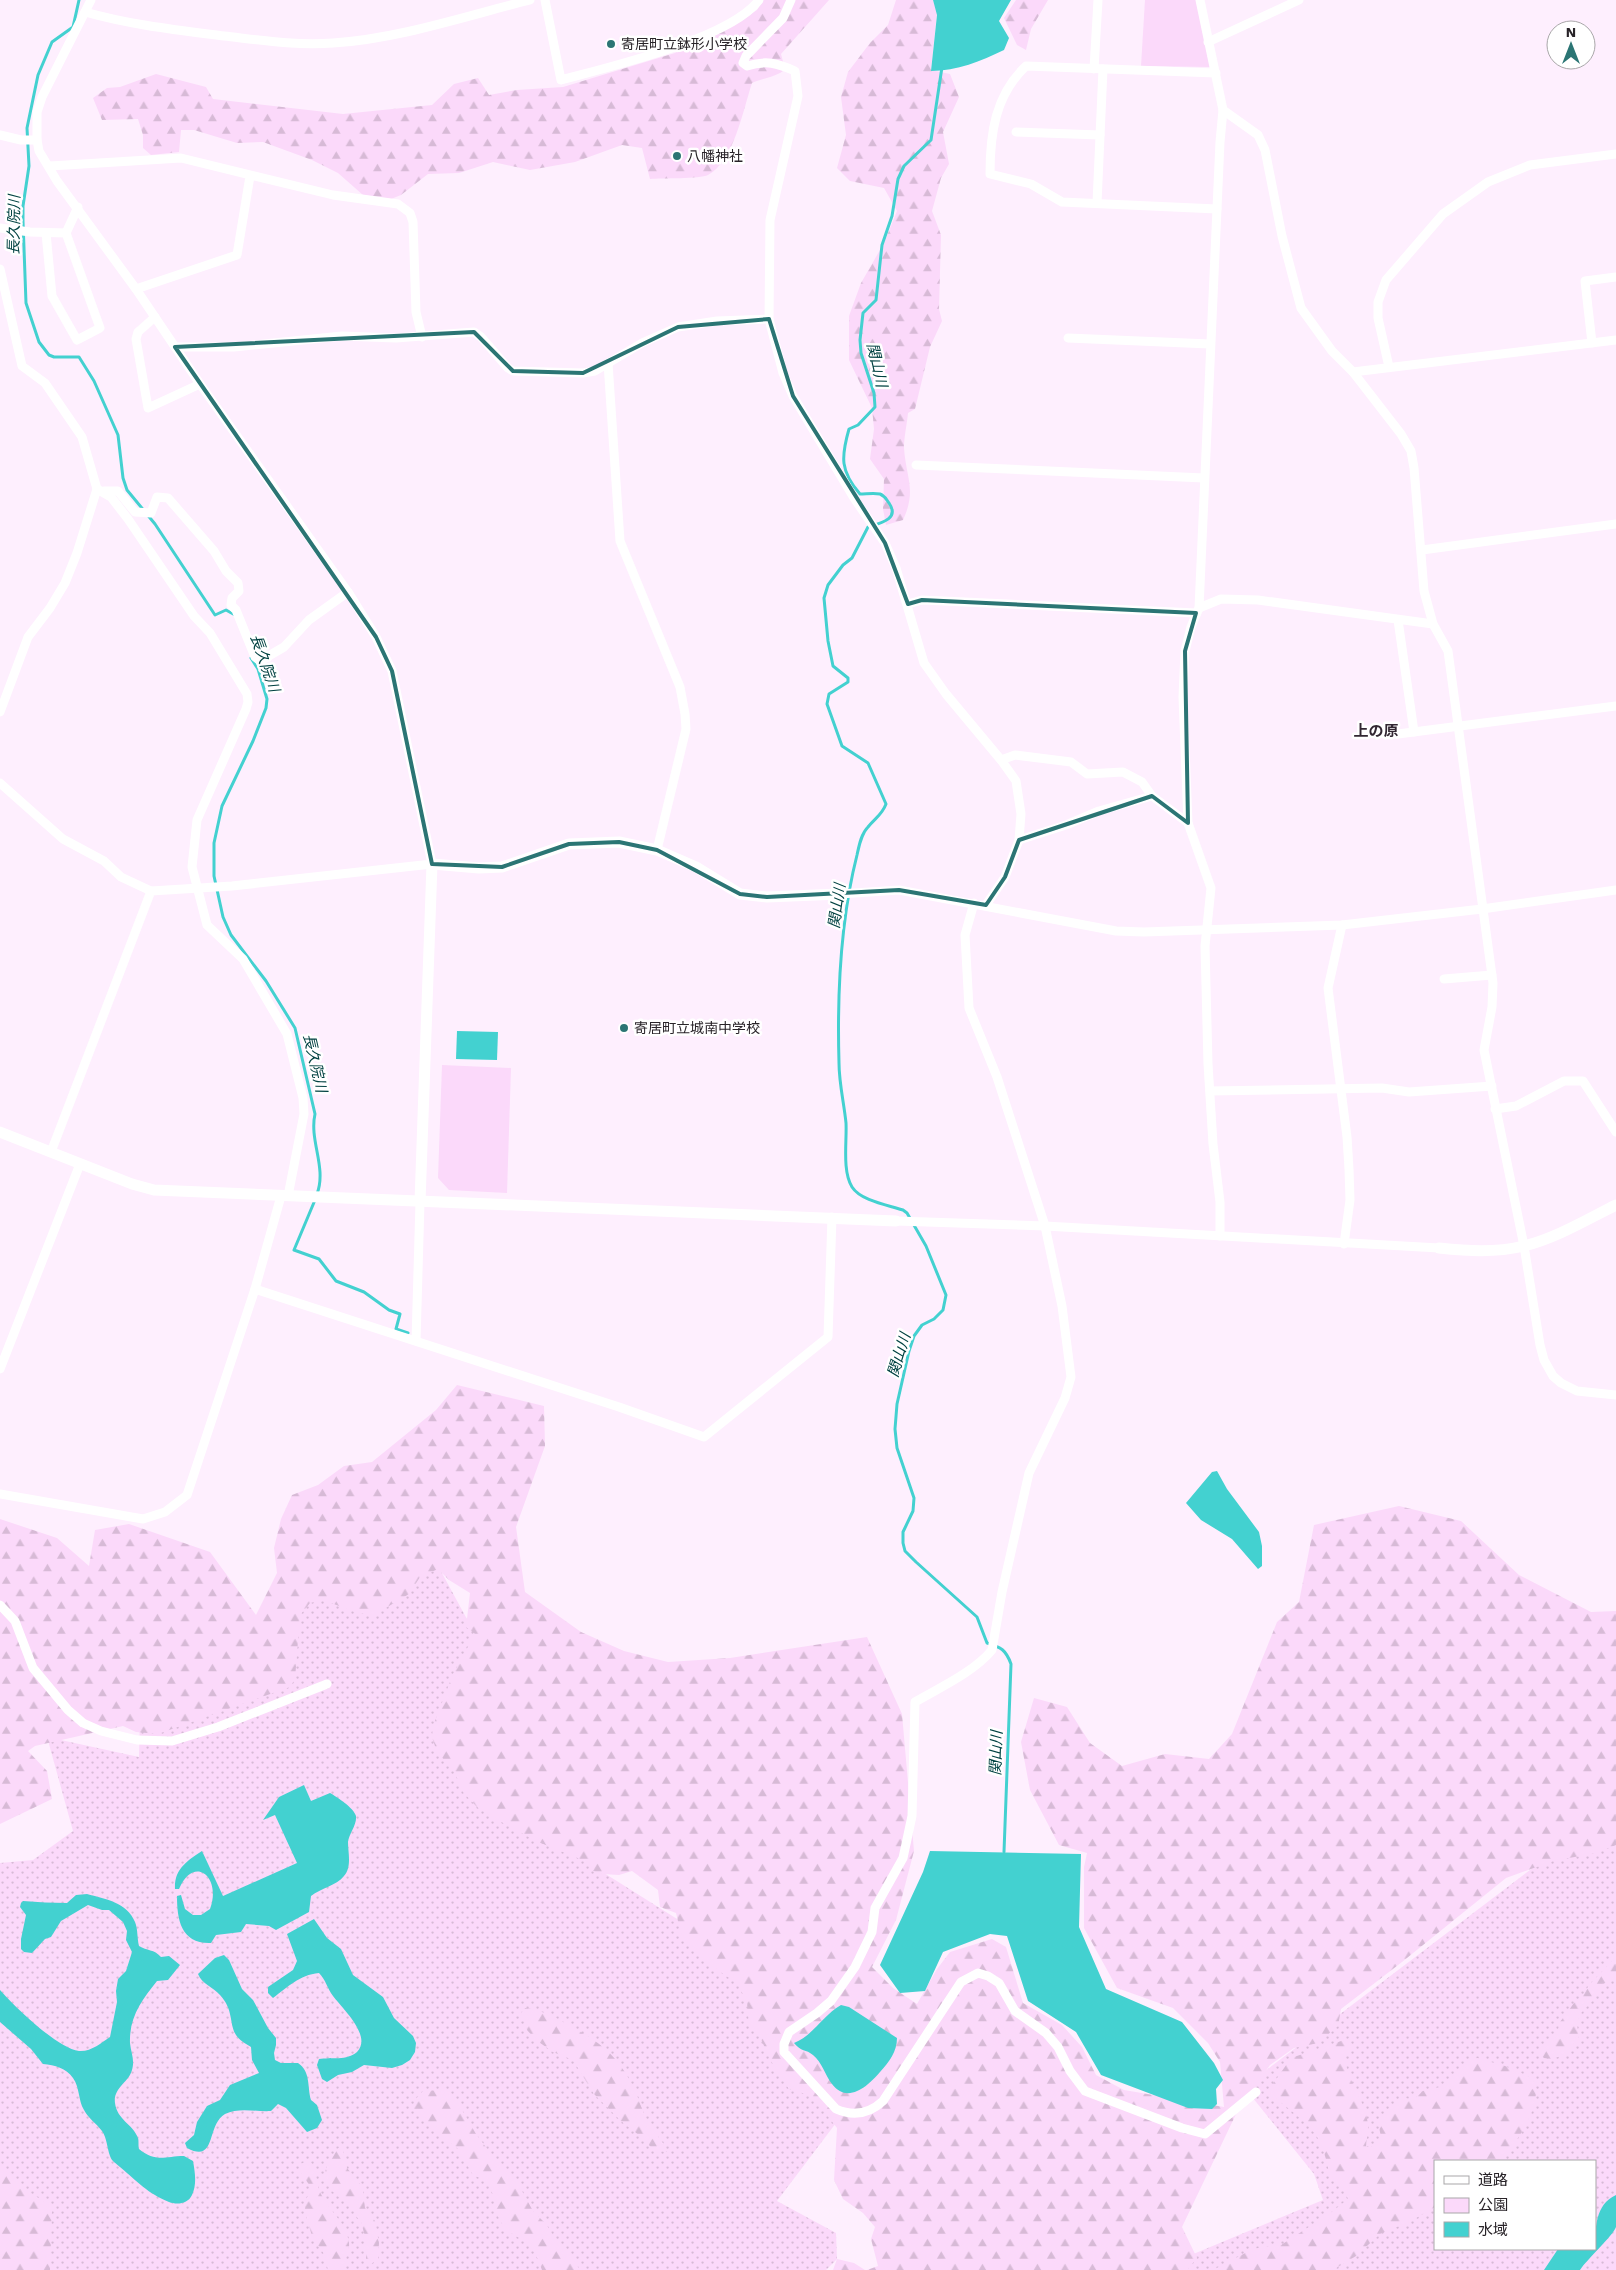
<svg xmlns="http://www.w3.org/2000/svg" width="1616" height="2270" font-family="'Work Sans','Noto Sans JP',sans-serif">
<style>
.grass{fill:url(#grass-dots);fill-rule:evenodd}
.forest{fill:url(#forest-firs)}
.park{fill:#fbd9fa}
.water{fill:#43d1d0}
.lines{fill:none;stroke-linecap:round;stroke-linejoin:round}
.stream{stroke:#43d1d0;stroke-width:3}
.minor{stroke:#fff;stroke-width:9}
.tertiary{stroke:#fff;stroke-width:11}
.marked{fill:none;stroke:#2b7574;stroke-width:4;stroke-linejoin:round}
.poi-dot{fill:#2b7574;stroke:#fff;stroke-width:2}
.labels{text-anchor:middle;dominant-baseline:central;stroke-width:5;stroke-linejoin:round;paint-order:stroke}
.poi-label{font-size:14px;fill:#282328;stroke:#fff;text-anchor:start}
.water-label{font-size:15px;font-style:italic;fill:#004141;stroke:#fff}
.neighbourhood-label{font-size:15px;font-weight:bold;fill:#322732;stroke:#fff}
</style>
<defs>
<pattern id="grass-dots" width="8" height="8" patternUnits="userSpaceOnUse" patternTransform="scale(1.25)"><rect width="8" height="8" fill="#fbd9fa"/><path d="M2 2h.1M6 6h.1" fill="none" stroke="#d7bad6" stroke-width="1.8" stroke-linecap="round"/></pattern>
<pattern id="forest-firs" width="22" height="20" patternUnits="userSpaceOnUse" patternTransform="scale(1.25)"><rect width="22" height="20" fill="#fbd9fa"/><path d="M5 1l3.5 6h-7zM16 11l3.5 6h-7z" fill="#d7bad6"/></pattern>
</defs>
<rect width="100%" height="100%" fill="#feeffe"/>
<g class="grass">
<path d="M436 1562 475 1634 480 1795 720 1946 836 2123 777 2201 836 2233 837 2259 826 2270H0V1863L33 1860 73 1831 47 1737 139 1757 140 1713 293 1605Z"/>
<path d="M1616 1828V2270H1155L1323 2200 1314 2174 1244 2087 1572 1838ZM1435 2161H1595V2249H1435Z"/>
</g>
<g class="forest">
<path d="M763 0H829L781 54 785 69C778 77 762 78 752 83 743 110 734 161 708 175 700 179 661 178 650 179L642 148 622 145 575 162 530 170 493 162 459 173 428 174 401 195 391 199 363 195 338 173 312 160 263 142 237 143 194 130H181L179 152 151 155 143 148V135L138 119 102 120 93 98 107 88 120 87 156 74 206 87 213 99 343 114 432 105 454 84 478 78 489 95 517 90 563 87 675 53 730 27 757 10Z"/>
<path d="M896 0H933L937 13 931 70 950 74 959 97 943 132 949 164 941 178 932 211 941 235 939 309 942 321 930 347 915 409 908 413C907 424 904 437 904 448 906 478 917 490 903 520L886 525 883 509 884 479 870 459 874 429 872 408 849 360V316L861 283 884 243 897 211 884 188 850 181 837 168 846 135 841 97 848 72 870 43 888 25Z"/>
<path d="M1016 0H1048L1031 29 1026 50 1017 45 1004 18Z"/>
<path d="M457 1385 544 1406 545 1446 516 1527 525 1592 581 1632 624 1651 668 1662 730 1658 867 1637 902 1714 914 1851 896 1920 872 1967 893 1988 917 2004 937 1969 950 1952 992 1939 1006 1947 1023 2003 1062 2025 1082 2047 1096 2075 1124 2090 1224 2107 1220 2062 1208 2043 1173 2008 1117 1988 1084 1928V1867L1087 1853 1059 1845 1030 1790 1021 1742 1034 1698 1067 1707 1090 1743 1122 1766 1165 1754 1209 1759 1232 1734 1277 1622 1299 1602 1314 1525 1399 1506 1461 1521 1519 1575 1591 1612 1616 1611V1845L1596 1853 1553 1861 1506 1878 1402 1962 1341 2009 1338 2026 1318 2043 1294 2048 1270 2065 1237 2112 1182 2227 1197 2258 1187 2270H867L878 2266 871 2239 875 2227 863 2213 843 2199 834 2180 837 2128 812 2096 789 2089 775 2069 759 2035 749 2023 747 2003 738 1984 719 1971 682 1937 676 1913 660 1907 658 1890 632 1871 619 1875 602 1874 593 1871 585 1861 536 1841 496 1819 477 1807 463 1792 454 1771 437 1752 432 1737 433 1726 453 1674 475 1634 466 1627 470 1593 449 1580 438 1569 420 1577 409 1594 374 1615 358 1613 323 1600 310 1603 300 1615 295 1679 290 1687 158 1734 136 1732 123 1726 35 1746 28 1751 47 1771 52 1799 0 1824V1519L57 1538 89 1566 95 1530 129 1524 210 1552 256 1615 277 1573 274 1548 281 1519 292 1495 318 1485 344 1466 372 1462 436 1410Z"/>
<path d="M1616 1957V1978L1603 1984 1592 2001 1580 2014 1577 2025 1579 2039 1570 2047 1565 2055 1551 2059 1544 2058 1538 2052 1557 2034 1560 2022 1574 2003 1583 1996 1589 1985Z"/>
<path d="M525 2008C542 2010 557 2018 572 2027 603 2044 620 2058 635 2091 640 2101 642 2111 647 2120 652 2131 665 2142 667 2152L653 2150 645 2140 621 2121 594 2094 573 2060 553 2052 536 2040 527 2030 521 2013Z"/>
<path d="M1350 2038 1352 2047 1345 2058C1347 2081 1365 2100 1368 2124 1369 2131 1366 2140 1366 2147H1371L1381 2137 1378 2122 1402 2097 1413 2100 1423 2091 1440 2087 1468 2061 1477 2058 1505 2066 1532 2078C1547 2100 1515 2146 1500 2161H1435V2207L1411 2221 1380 2234 1356 2256 1333 2270H1213L1249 2251 1261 2247 1281 2245 1329 2214 1348 2199 1343 2187 1330 2177C1327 2162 1323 2142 1312 2130 1300 2115 1281 2105 1268 2091L1291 2058Z"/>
<path d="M442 2090 455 2098 476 2134 494 2158 506 2169 517 2182 533 2211 546 2224 556 2240 566 2248 580 2270H542C538 2259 534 2248 524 2241 517 2236 508 2233 503 2225 489 2206 501 2185 473 2175L458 2149 414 2112V2101L423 2091Z"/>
<path d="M338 2148 343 2150 347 2168 360 2184 363 2191 365 2208 375 2221 379 2243 378 2259 371 2264 366 2262V2240L361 2222 356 2216 354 2209 332 2191 324 2175 327 2166Z"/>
<path d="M308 2160C318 2167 315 2181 320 2192 328 2210 347 2223 349 2243 350 2251 344 2258 345 2270H328L324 2254 312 2236 305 2212V2200L309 2195 310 2186 301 2173V2164Z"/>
<path d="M0 2164C8 2174 15 2182 26 2190 35 2197 44 2199 52 2209L50 2270H0Z"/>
<path d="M837 2259 854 2263 865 2270H833Z"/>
</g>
<g class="park">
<path d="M1145 0H1196L1210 67 1141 66Z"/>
<path d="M442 1065 511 1068 507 1193 449 1190 438 1178Z"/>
</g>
<g class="water">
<path d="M933 0H1011L999 21 1009 38 1004 50C981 61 957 71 931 71L937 15Z"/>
<path d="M457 1031 498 1032 497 1060 456 1059Z"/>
<path d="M1217 1471 1227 1489 1259 1532 1262 1546V1566L1258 1569 1232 1539 1201 1520 1186 1503 1212 1472Z"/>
<path d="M304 1785 311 1801 330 1793C337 1797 354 1808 356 1816 357 1825 349 1834 348 1842 348 1853 352 1867 344 1876 336 1886 321 1888 311 1896L309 1912 276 1930 269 1926 246 1924 241 1932 216 1935 211 1943C181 1944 177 1920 177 1896L181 1895 185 1909 193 1915H201L210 1909C222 1877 194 1854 179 1889H175C174 1869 187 1861 202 1851L223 1896 297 1863 275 1815 263 1820 279 1797Z"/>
<path d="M930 1851 1081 1854 1079 1927 1106 1989 1182 2022 1214 2063 1223 2080 1216 2089 1217 2104 1212 2109 1188 2108 1101 2075 1076 2032 1028 2001 1007 1936 990 1934 943 1952 925 1991 900 1993 880 1965 923 1872Z"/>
<path d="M87 1894C105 1899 127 1902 135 1922 138 1929 137 1938 139 1946 147 1951 154 1949 161 1957L169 1956 180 1965 168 1980 157 1981C142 2000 129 2017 130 2043 131 2053 135 2060 132 2070 129 2082 113 2088 115 2103 117 2120 133 2124 138 2138 139 2141 138 2146 139 2149 156 2163 165 2156 184 2156L193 2161C195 2172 197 2185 192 2195 188 2204 177 2205 169 2202 147 2193 138 2182 120 2167 116 2163 112 2162 110 2156 107 2148 107 2138 102 2131 96 2123 89 2119 84 2110 78 2100 80 2088 73 2078 66 2068 55 2065 43 2064L31 2049 0 2022V1990C15 2007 57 2048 79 2051 91 2052 101 2043 110 2037L117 2002 116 1991 118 1979 126 1971 132 1952 126 1940 127 1931 123 1922 109 1910H102L88 1905 61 1921 51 1937 45 1939 32 1953 24 1952 21 1949V1939L26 1915 20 1907 21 1903 23 1901C38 1902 52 1903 67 1903L76 1895Z"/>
<path d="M314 1919 327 1938 341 1949 353 1975 383 1997 394 2018 413 2036 416 2043 415 2052 410 2060 402 2065 392 2068 364 2065 352 2072 338 2075 327 2082 322 2079 317 2065 319 2059C331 2057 347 2061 357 2052 373 2036 341 2007 333 1996 327 1988 326 1980 319 1973 299 1975 288 1987 273 1998L268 1993V1987L293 1970 297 1961 287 1934Z"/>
<path d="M224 1955 229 1960 242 1989 253 2000 268 2028 276 2038V2045L274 2053 275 2060 281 2063H298C311 2072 307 2086 311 2100L317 2105 322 2120 317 2128 307 2132 286 2108 278 2104 271 2111C256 2112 239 2107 225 2114 206 2125 217 2164 187 2148L185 2143 194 2135 197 2122 207 2106 220 2100 230 2085 259 2073 252 2060 251 2047C246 2044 239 2040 236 2035 229 2024 234 2010 220 1995 213 1987 202 1984 198 1974L215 1958Z"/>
<path d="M841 2005 849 2007 897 2038C897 2052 889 2062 880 2072 869 2085 848 2105 832 2084 825 2075 822 2062 813 2055 806 2049 801 2052 794 2043 814 2035 823 2015 841 2005Z"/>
<path d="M1616 2195C1616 2204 1616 2218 1616 2227 1612 2237 1588 2258 1580 2270H1544L1558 2249H1595C1595 2230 1595 2204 1616 2195Z"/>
</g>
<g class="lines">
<g class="stream">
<path d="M79 0 73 27 52 42 38 75 27 128 29 166 23 206V221L26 303 39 342 49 355 54 357H79L94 381 118 435 123 478 127 490 155 524 215 615 226 610 235 615"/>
<path d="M942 67 931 140 904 166 898 179 892 216 882 245 876 300 863 313 860 340 861 353 874 393 875 407 858 425 849 429C841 457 840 471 860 494 866 494 874 493 880 494 885 496 886 499 889 503 900 519 881 523 868 527L852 558 843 565 828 585 824 598 828 641 833 666 848 678V682L829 694 827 704 842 746 868 763 886 804C882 815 875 818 868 827 861 834 859 846 857 855 840 922 837 994 839 1063 839 1083 844 1103 846 1123 847 1141 842 1171 852 1187 861 1201 888 1205 903 1210L907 1213 926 1246 946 1295 943 1310 934 1319 922 1325 914 1336 909 1351 897 1404 895 1429 897 1448 914 1498 913 1511 903 1532V1543L905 1551 916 1562 977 1617 987 1643C1001 1647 1006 1650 1011 1664L1004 1852"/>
<path d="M251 658 258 669 267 699 266 708 253 741 222 806 214 843V876L223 917 231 935 266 981 295 1028 315 1114C309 1141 327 1167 317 1194"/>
<path d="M315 1200 294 1250 319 1259 336 1281 364 1292 389 1310 400 1314 396 1329 408 1333"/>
</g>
<g class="minor">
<path d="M545 0 561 80C609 67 730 39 759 0"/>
<path d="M791 0 783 18 746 56 743 63 747 66C766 60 777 63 795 71L798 96 770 220 769 319 783 373 793 396 854 498 885 543 896 568 924 663 946 694 1001 760 1016 781 1021 814 1019 840 1005 877 986 905"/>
<path d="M1200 0 1223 110 1220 142 1199 608 1191 627 1185 651 1183 697 1188 823 1211 888 1205 946 1208 1064 1213 1144 1220 1202V1236"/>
<path d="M85 12C131 25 177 30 224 36 259 40 297 46 333 43 398 39 466 16 530 0"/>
<path d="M1208 42 1299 0"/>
<path d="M1094 69 1098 0"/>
<path d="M1216 73 1026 66C995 95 990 134 990 174L1031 184 1062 202 1217 209"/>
<path d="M1223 110 1258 135 1265 150 1282 236 1301 308 1332 351 1353 372 1401 434 1411 451 1414 468 1424 591 1433 624 1448 651 1493 983 1492 1007 1484 1050 1524 1246 1540 1345 1544 1360 1553 1376 1561 1383 1577 1391 1616 1395"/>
<path d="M1016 132 1100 135"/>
<path d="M0 135 21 140H37"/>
<path d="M50 166 181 158 333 195 398 204 410 213 413 222 416 312 422 337"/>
<path d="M1097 203 1103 69"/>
<path d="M0 228 30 232 66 233 78 207"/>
<path d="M46 233 52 296 77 340 100 328 66 233"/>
<path d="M0 269 22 366 45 383 82 437 97 489 77 553 65 583 50 608 28 637 0 712"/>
<path d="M136 289 237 255 250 176"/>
<path d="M155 317 138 332 136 339 148 408 200 384"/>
<path d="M1068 338 1210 344"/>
<path d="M1592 343 1585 281 1616 277"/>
<path d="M175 347H234L342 336 396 338 474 332 481 337 508 368 513 371 583 373 595 371 642 343 678 327 717 321 769 319"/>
<path d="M608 363 620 541 680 687 685 714 686 729 657 850"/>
<path d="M1389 367 1378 318V302L1386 280 1443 214 1488 182 1530 165 1616 154"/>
<path d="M1353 372 1616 340"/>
<path d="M916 465 1204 478"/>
<path d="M97 489 111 497 128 519 194 616 210 633 247 694 248 702 246 709 197 820 192 867 207 925 243 959 287 1034 303 1098 304 1114 288 1196"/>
<path d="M104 491H118L135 512 151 513 157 497 168 498 214 551 226 571 238 583 239 591 232 598 231 605 236 610 255 657 260 661 284 647 309 620 348 592"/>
<path d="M1422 550 1616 524"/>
<path d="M908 604 922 600 1196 613"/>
<path d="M1199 608 1221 599 1258 600 1433 624"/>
<path d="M1398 620 1414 732"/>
<path d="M1398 734 1616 706"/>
<path d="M1001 760 1015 755 1071 762 1087 774 1123 772 1142 782 1152 796 1188 823"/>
<path d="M0 783 63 839 104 861 121 877 151 891 232 886 432 864 392 671 376 637 348 592 200 384 136 289 57 181 39 151 37 140V112L42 97 91 0"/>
<path d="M1019 840 1066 825 1099 811 1152 796"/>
<path d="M840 894 899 890 1116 931 1144 932 1342 925 1482 909 1616 890"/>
<path d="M974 903 965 935 969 1008 997 1077 1045 1226 1062 1306 1071 1377 1065 1398 1029 1473 1002 1592 992 1650C974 1672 939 1688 915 1702L912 1816 903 1858 875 1908 872 1932 855 1967 831 2001 817 2013 789 2032 784 2044V2052L836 2109C854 2117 869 2114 883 2101L961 1982 978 1973 988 1976 999 1983 1015 2011 1046 2033 1058 2047 1070 2071 1085 2091 1182 2128 1205 2134 1256 2092"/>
<path d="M1342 925 1328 988 1347 1137 1349 1169 1350 1200 1344 1244"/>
<path d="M1444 979 1492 975"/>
<path d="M1210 1091 1382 1088 1409 1092 1492 1086"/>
<path d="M1495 1109 1516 1106 1564 1081H1583L1616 1132"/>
<path d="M51 1152 151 891"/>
<path d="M896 1221 1045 1226 1439 1248"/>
<path d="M255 1289 619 1407 704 1437 828 1337 832 1217"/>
<path d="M416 1341 420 1202"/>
<path d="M0 1369 80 1164"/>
<path d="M0 1494 143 1519 165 1512 187 1495 255 1289 281 1196"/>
<path d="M0 1605 15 1621 33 1668 68 1710 83 1723 101 1731 137 1740 172 1741 218 1727 327 1684"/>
</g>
<g class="tertiary">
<path d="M0 1132 132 1184 154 1190 896 1221"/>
<path d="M420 1202 432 864 479 868 502 867 569 844 619 842 657 850 696 867 740 894 767 897 840 894"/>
<path d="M1439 1248C1467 1251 1495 1253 1524 1246 1556 1238 1586 1220 1616 1205"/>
</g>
</g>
<path class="marked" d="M769 319 793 396 885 543 908 604 922 600 1196 613 1185 651 1188 823 1152 796 1019 840 1005 877 986 905 899 890 767 897 740 894 657 850 619 842 569 844 502 867 432 864 392 671 376 637 175 347 474 332 513 371 583 373 678 327Z"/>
<g class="poi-dot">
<circle cx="611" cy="44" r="5"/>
<circle cx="677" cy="156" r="5"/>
<circle cx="624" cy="1028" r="5"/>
</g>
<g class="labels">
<g class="poi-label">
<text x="621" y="44">寄居町立鉢形小学校</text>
<text x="687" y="156">八幡神社</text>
<text x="634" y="1028">寄居町立城南中学校</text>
</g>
<g class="water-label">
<text transform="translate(14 225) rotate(-89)">長久院川</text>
<text transform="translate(877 365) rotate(77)">関山川</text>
<text transform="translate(265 663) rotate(71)">長久院川</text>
<text transform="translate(837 906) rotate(-82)">関山川</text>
<text transform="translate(315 1063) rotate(77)">長久院川</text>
<text transform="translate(899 1355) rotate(-73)">関山川</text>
<text transform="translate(996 1753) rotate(-88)">関山川</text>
</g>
<g class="neighbourhood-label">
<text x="1376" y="731">上の原</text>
</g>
</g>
<rect x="1434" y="2160" width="162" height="90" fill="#ffffff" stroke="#a9a7a9"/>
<rect x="1444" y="2176" width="25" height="8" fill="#ffffff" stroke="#a9a7a9"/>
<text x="1478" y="2185" font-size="15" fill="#282328">道路</text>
<rect x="1444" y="2198" width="25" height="15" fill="#fbd9fa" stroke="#a9a7a9"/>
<text x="1478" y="2210" font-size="15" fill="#282328">公園</text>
<rect x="1444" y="2222" width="25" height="15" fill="#43d1d0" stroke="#a9a7a9"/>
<text x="1478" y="2235" font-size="15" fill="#282328">水域</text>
<g transform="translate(1571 45)"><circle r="24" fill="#ffffff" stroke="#a9a7a9"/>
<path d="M0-4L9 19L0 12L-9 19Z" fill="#2b7574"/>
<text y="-8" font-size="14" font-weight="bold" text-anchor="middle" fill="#282328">N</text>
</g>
</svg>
